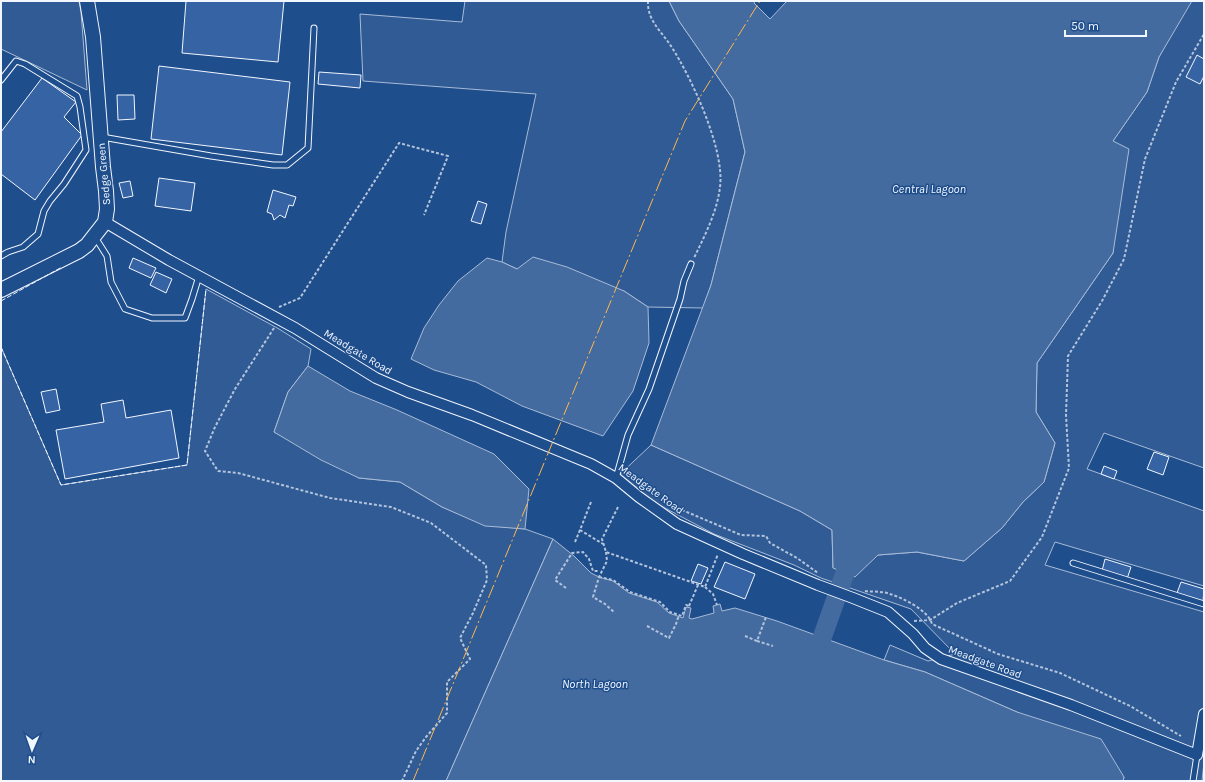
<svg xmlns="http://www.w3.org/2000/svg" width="1205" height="782" font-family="Karla,sans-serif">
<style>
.green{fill:#305b95;stroke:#a8bbd7}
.water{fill:#446ba0;stroke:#a8bbd7}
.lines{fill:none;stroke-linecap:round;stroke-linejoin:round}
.river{stroke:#446ba0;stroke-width:19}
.building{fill:#3563a3;stroke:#f2f6ff}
.lane-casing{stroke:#f2f6ff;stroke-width:7}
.street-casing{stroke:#f2f6ff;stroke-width:12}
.secondary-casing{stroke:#f2f6ff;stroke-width:16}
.path{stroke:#b3c4dc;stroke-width:2;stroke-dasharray:3 2;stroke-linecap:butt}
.lane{stroke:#1f4e8c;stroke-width:5}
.street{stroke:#1f4e8c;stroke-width:10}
.secondary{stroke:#1f4e8c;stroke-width:14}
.fence{stroke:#f2f6ff;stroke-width:1;stroke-dasharray:5 2;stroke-linecap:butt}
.power{stroke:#ffb74d;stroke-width:1;stroke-dasharray:14 3 2 3;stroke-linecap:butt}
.labels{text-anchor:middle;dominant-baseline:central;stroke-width:3;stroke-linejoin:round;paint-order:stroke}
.street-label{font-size:11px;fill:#f2f6ff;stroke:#1f4e8c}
.water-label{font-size:12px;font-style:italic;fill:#f2f6ff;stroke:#1f4e8c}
</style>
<rect width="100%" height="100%" fill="#1f4e8c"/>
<g class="green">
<path d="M1 1H79L81 12 87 90 1 49Z"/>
<path d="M465 1H669L679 21 733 99 745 152 711 285 703 308 648 307 624 291 517 269 502 262 506 232 536 94 363 81 360 14 462 22Z"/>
<path d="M1190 1H1204V468L1104 433 1087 469 1204 511V586L1055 542 1045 565 1204 612V762L1202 781H1123L1124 777 1017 712 925 672 884 660 890 645 928 661 955 654 911 609 821 578 794 565 714 534 646 498 616 478 651 445 800 511 832 530 833 568 878 555 917 552 964 561 1002 528 1023 502 1044 482 1055 443 1036 412 1037 363 1113 253V141L1147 92 1159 57Z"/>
<path d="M206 289 279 329 311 349 308 366 288 392 274 432 359 478 400 482 442 507 485 525 525 529 553 539 446 781H1V347L61 485 187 465Z"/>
</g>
<g class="water">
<path d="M669 1H755L754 3 770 19 787 1H1192L1159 57 1147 92 1113 141 1129 149 1113 253 1037 363 1036 412 1055 443 1044 482 1023 502 1002 528 964 561 917 552 878 555 855 577 833 568 832 530 800 511 651 445 711 285 745 152 733 99 679 21Z"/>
<path d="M533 257 567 267 624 291 648 307 649 343 633 391 603 436 522 406 476 382 434 370 411 359 424 328 439 305 458 281 487 258 502 262 517 269Z"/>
<path d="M308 366 350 391 397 410 494 454 529 489 525 529 485 526 442 507 400 482 359 478 321 460 274 432 288 392Z"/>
<path d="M553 539 574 556 591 573 599 577 613 581 629 593 657 602 669 613 683 618 686 607 691 608 689 618 692 619 714 613 713 606 720 604 722 611 735 608 777 621 884 660 925 672 1017 712 1101 739 1124 777 1123 781H446Z"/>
</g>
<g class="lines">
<path class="river" d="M822 638 845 573"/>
</g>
<g class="building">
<path d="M186 1H284L278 62 182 53Z"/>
<path d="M1197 55 1204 59V76L1200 84 1186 77Z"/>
<path d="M159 66 290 82 282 155 151 139Z"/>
<path d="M319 72 361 75 360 88 318 84Z"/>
<path d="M42 78 76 102 64 117 82 135 35 200 1 174V132Z"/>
<path d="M117 95H134L135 119 118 120Z"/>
<path d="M159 178 195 183 191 211 155 206Z"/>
<path d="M130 181 133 196 123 198 119 183Z"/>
<path d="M273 190 296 197 293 206 289 205 285 218 280 215 274 220 272 214 267 212Z"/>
<path d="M478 201 487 204 481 224 471 221Z"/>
<path d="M133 258 156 268 151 278 129 268Z"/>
<path d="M156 272 172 279 166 293 150 285Z"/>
<path d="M56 389 60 410 46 413 41 392Z"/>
<path d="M123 400 126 418 171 410 179 458 65 479 56 430 104 422 101 404Z"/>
<path d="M1154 452 1169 457 1163 475 1147 469Z"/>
<path d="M1104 466 1117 471 1114 479 1101 474Z"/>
<path d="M1105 559 1131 567 1127 579 1102 571Z"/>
<path d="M725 562 755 574 745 599 714 587Z"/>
<path d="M698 564 708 568 701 584 691 581Z"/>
<path d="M1181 582 1204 589 1203 601 1177 593Z"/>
</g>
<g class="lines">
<g class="lane-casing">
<g id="lane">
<path d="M1 80 16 61 25 64 77 96 80 107 86 150 64 184 50 201 44 211 38 234 23 247 8 252 1 256"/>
<path d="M102 137 211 156 273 165H287L308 148 314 28"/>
<path d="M95 237 107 256 111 282 125 309 152 318H185L192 299 199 276"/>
<path d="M616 478 628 435 649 389 680 299 684 281 691 264"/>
<path d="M1073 563 1204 604"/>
<path d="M1193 781 1197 755"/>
</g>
</g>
<g class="street-casing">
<path id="street" d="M105 222 169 260 295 328 376 378 408 392 472 415 591 464 616 478 639 497 677 524 743 554 818 585 853 598 888 612 913 634 925 648 941 659 1071 705 1197 755 1204 714"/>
</g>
<g class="secondary-casing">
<path id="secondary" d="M1 290 79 251 87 245 105 222 107 209 106 191 103 167 93 37 87 1"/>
</g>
<g class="path">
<path d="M648 1C647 20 661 31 671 46 691 77 725 149 720 187 717 212 705 235 694 258"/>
<path d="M279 307 300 298 399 143 448 156 424 215"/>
<path d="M274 328 235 389 215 427 205 451 218 471 238 473 330 498 391 507 431 523 486 565 487 580 473 613 460 638 470 659 447 682V713L426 737 416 751 402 781"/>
<path d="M591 502 580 530 603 544"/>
<path d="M668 504 741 535 766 536 770 543 797 558 818 573"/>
<path d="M618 507 602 539 606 552 705 587 718 554"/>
<path d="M575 542 580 530"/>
<path d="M606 552 607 561 599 577 593 597 605 604 615 613"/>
<path d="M599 577 613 580 630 592 660 602 670 612 682 616 686 605 689 606"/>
<path d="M705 587 713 594 717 605"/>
<path d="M566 588 555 580 572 553 583 552 589 559 593 571H599"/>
<path d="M865 591C873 592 882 591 890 594 903 598 928 610 932 624L998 654 1060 673 1130 706 1181 736"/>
<path d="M689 606 698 585"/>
<path d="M914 621 930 620 957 603 1010 581 1042 537 1069 468 1066 415 1068 356 1102 301 1124 259 1145 159 1176 82 1204 34"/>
<path d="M647 626 669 638 676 624 679 615"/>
<path d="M745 636 757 641 766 617"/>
<path d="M757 641 773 646"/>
</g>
<use href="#lane" class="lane"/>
<use href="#street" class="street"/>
<use href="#secondary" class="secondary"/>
<g class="fence">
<path d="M1 301 62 267"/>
<path d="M1 347 61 485 187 465 206 289"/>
</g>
<path class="power" d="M413 781 685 121 760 1"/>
</g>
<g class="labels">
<g class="street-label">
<text transform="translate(104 174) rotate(-95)">Sedge Green</text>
<text transform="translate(358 352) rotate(31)">Meadgate Road</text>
<text transform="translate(651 489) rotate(36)">Meadgate Road</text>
<text transform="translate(985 662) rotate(20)">Meadgate Road</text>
</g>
<g class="water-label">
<text x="929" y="189">Central Lagoon</text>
<text x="595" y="684">North Lagoon</text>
</g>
</g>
<rect width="1205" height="782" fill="none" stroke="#f2f6ff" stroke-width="4"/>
<g transform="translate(32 750) rotate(182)" stroke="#1f4e8c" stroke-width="3" paint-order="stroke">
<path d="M0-3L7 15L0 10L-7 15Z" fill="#f2f6ff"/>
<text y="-6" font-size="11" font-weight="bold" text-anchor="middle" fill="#f2f6ff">N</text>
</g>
<path d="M1065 30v6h81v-6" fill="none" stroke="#f2f6ff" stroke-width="2"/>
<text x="1071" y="30" font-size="12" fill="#f2f6ff" stroke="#1f4e8c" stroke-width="3" paint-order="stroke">50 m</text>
</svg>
